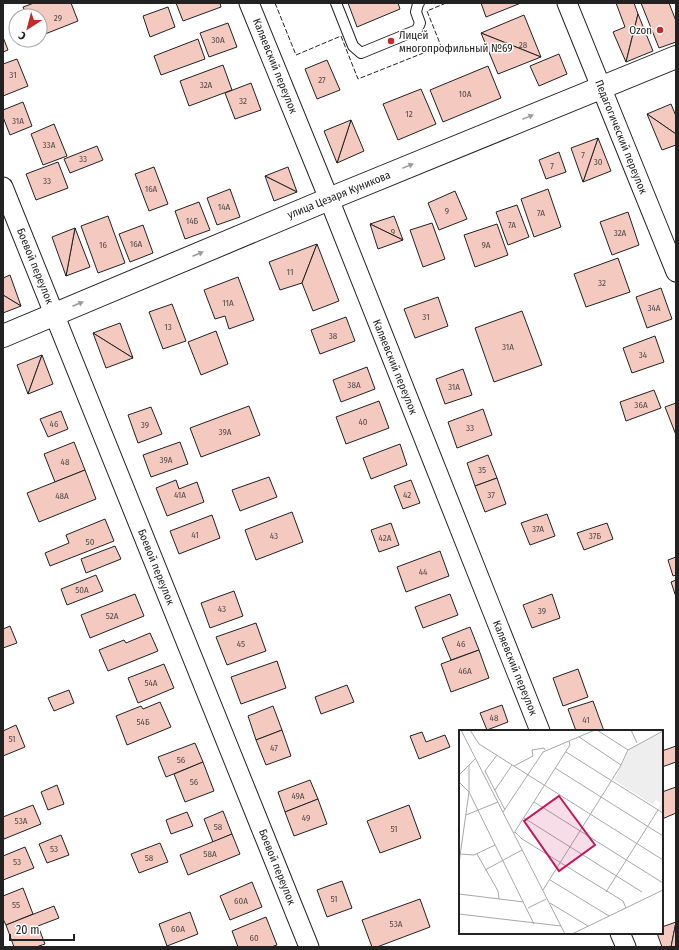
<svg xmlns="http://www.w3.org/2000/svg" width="679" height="950" font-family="'Fira Sans Condensed',sans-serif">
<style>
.building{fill:#f3c9c0;stroke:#222}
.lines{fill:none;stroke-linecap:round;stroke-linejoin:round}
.lane-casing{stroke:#222;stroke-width:12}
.street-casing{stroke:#222;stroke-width:21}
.secondary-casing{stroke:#222;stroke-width:24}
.lane{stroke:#fff;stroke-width:10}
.street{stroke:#fff;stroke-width:19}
.secondary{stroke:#fff;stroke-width:22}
.fence{stroke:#222;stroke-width:1;stroke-dasharray:5 2;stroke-linecap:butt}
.oneway{fill:#9c9c9c}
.poi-dot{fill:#c62828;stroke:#fff;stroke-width:1.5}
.labels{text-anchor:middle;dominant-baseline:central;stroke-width:3;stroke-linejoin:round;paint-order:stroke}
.number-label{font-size:9px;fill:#564c4a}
.poi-label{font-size:11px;fill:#222;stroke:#fff;text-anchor:end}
.street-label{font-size:11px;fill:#222;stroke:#fff}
.inset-road{fill:none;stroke:#a7a7a7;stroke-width:1}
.view{fill:#c2185b;fill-opacity:0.15;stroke:#c2185b;stroke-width:2}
.inset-edge{fill:none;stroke:#222;stroke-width:2}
</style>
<rect width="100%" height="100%" fill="#fff"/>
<g class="building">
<path d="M34 3H71L78 21 40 36V16H27L23 7Z"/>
<path d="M176 3H220L221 7 183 21Z"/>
<path d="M348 3H398L400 9 357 27Z"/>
<path d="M481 3H521L486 17Z"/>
<path d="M616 3H634L638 14 626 62 613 32 625 27Z"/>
<path d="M641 3H669L676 21V42L659 48Z"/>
<path d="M168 7 175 27 150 37 143 16Z"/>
<path d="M638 14 653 51 626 62Z"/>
<path d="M524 15 541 57 481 33Z"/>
<path d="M228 23 237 47 209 57 200 33Z"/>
<path d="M481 33 541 57 498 74Z"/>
<path d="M3 37 8 50 3 52Z"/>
<path d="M198 39 205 59 161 75 154 56Z"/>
<path d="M559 54 567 74 539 86 530 66Z"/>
<path d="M17 59 28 86 3 96V64Z"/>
<path d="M327 60 340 90 317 99 305 69Z"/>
<path d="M223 65 232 90 189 106 180 81Z"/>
<path d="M488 66 501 98 443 122 430 90Z"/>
<path d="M251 83 261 110 235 119 225 93Z"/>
<path d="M421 89 436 124 398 140 383 104Z"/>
<path d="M23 102 32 126 10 135 3 117V110Z"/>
<path d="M671 104 676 116V134L647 114Z"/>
<path d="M647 114 676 134V145L662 150Z"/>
<path d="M351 120 364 151 337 163Z"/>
<path d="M351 120 337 163 324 131Z"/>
<path d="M54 124 67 156 43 165 31 134Z"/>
<path d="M598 138 611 171 583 182Z"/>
<path d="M598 138 583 182 571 148Z"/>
<path d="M97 146 103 160 70 173 64 159Z"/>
<path d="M559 152 566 172 546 179 539 160Z"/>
<path d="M58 162 68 188 36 200 26 174Z"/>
<path d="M154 167 168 204 149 211 135 174Z"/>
<path d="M288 167 297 192 265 176Z"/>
<path d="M265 176 297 192 274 201Z"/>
<path d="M230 189 240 217 217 225 207 198Z"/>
<path d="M548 189 561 227 534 237 521 199Z"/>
<path d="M455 191 467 219 439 230 428 203Z"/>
<path d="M199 202 210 230 185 239 175 211Z"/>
<path d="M517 205 529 237 508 245 496 212Z"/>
<path d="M628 212 639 245 612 255 600 222Z"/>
<path d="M108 216 125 263 98 273 81 226Z"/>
<path d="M394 216 403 240 370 224Z"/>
<path d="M432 223 445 259 423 267 410 230Z"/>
<path d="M370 224 403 240 378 249Z"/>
<path d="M497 224 508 255 475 267 464 235Z"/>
<path d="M143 225 153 253 130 262 119 234Z"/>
<path d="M75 228 90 267 66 276Z"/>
<path d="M75 228 66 276 52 237Z"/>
<path d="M317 244 302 283 280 290 269 262Z"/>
<path d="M317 244 339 301 313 311 302 283Z"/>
<path d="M618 258 630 292 586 307 574 274Z"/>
<path d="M10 275 21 306 3 295V278Z"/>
<path d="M238 277 254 320 229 329 225 316 215 319 204 290Z"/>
<path d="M661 288 672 319 647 328 636 297Z"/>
<path d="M3 295 21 306 3 313Z"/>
<path d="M438 297 448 326 415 338 404 309Z"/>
<path d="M172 304 186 341 163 349 149 312Z"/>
<path d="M522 311 542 365 494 382 475 328Z"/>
<path d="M346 317 355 341 320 354 311 330Z"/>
<path d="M120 323 133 358 93 333Z"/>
<path d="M216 331 228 364 201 375 188 342Z"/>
<path d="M93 333 133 358 106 368Z"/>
<path d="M655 336 664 362 632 373 623 348Z"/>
<path d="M42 355 28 394 17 365Z"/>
<path d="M42 355 53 384 28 394Z"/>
<path d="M367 367 375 389 341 402 333 380Z"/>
<path d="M463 369 472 395 445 404 436 379Z"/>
<path d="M654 390 661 408 626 421 620 402Z"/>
<path d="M379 401 389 428 346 444 336 417Z"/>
<path d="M676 403V435L665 407Z"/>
<path d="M249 406 260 435 201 457 190 428Z"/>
<path d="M151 407 162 434 138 443 128 415Z"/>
<path d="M483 409 492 435 457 448 448 422Z"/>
<path d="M61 411 68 429 48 437 40 419Z"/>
<path d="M74 442 85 470 55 482 44 454Z"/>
<path d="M180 442 188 464 151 477 143 455Z"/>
<path d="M400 444 407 465 371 479 363 458Z"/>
<path d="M488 455 497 478 475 486 467 463Z"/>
<path d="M85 470 96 499 39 522 27 493Z"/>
<path d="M269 477 277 497 240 511 232 490Z"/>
<path d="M497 478 506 504 485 512 475 486Z"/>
<path d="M176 480 179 489 197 482 204 502 167 516 156 488Z"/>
<path d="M411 480 420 503 403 509 394 486Z"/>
<path d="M292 512 303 542 256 560 245 530Z"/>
<path d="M547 514 555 536 530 545 521 523Z"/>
<path d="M212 515 220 538 179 554 170 531Z"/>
<path d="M105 519 114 541 50 566 45 553 69 543 66 535Z"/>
<path d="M391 523 399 545 379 552 371 530Z"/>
<path d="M607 523 613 539 584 550 577 533Z"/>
<path d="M115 546 121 559 86 573 81 559Z"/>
<path d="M440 551 449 576 406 592 397 567Z"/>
<path d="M676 557V575L673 576 668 560Z"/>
<path d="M96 575 103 591 67 605 61 589Z"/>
<path d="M676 580V597L671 582Z"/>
<path d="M234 591 243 616 210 628 201 603Z"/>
<path d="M135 594 144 616 90 638 81 615Z"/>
<path d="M450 594 458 615 423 628 415 607Z"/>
<path d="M552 594 560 618 532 628 523 605Z"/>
<path d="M256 623 266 651 227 665 216 637Z"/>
<path d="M10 626 17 643 3 648V629Z"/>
<path d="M470 627 479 650 451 660 442 638Z"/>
<path d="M150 633 158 651 108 671 99 650 124 640 126 643Z"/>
<path d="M479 650 489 678 451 692 441 664Z"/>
<path d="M277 661 286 688 241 704 231 677Z"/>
<path d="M164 664 174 688 138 703 128 678Z"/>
<path d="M578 669 588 697 563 706 553 678Z"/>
<path d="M347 685 354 702 321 714 315 697Z"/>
<path d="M69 690 74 703 54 711 48 698Z"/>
<path d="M593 701 604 731H576L568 709Z"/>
<path d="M160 702 171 727 127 745 116 716 141 706 143 709Z"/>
<path d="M502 705 508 722 487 730 480 713Z"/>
<path d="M273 706 282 730 256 740 248 716Z"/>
<path d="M16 725 25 747 3 756V731Z"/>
<path d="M282 730 291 756 266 765 256 740Z"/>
<path d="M422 732 426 742 445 735 450 747 419 759 410 736Z"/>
<path d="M195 743 203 762 166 777 158 757Z"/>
<path d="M676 746V762L662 767V751Z"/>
<path d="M203 762 214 791 185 802 174 774Z"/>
<path d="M310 780 318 799 285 812 278 792Z"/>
<path d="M57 785 64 804 48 810 41 792Z"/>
<path d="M676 787V813L662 819V792Z"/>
<path d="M318 799 327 824 294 836 285 812Z"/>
<path d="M33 805 41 824 4 839 3 835V817Z"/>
<path d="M409 805 421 838 380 853 367 821Z"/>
<path d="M223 811 232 834 213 842 204 819Z"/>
<path d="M187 812 193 826 171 834 166 820Z"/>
<path d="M232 834 240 854 188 875 180 855Z"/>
<path d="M61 835 69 855 47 863 39 844Z"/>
<path d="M160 843 168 862 139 873 131 854Z"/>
<path d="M25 847 34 868 3 880V856Z"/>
<path d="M342 881 352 908 327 917 317 890Z"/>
<path d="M252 882 262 907 230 920 220 896Z"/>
<path d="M23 888 33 914 6 925 3 919V896Z"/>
<path d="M420 899 430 927 377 947H372L362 920Z"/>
<path d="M54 906 59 918 38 926 45 944 36 947H14L6 925Z"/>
<path d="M190 912 198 934 167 946 159 924Z"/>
<path d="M266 917 277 945 271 947H238L232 931Z"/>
<path d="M676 922 671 947H662L657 933H662V927Z"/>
<path d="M676 922V947H671Z"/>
</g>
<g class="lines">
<g class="lane-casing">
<path id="lane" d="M336 3 353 46 361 53 417 30 420 23 416 12 418 4 419 3"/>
</g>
<g class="street-casing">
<g id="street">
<path d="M249 3 329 199 540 731"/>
<path d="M567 3 676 272"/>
<path d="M3 187 309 947"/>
<path d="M620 933 626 947"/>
</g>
</g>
<g class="secondary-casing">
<path id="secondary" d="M3 336 329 199 676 57"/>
</g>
<use href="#lane" class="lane"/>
<use href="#street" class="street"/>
<use href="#secondary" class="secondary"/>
<path class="fence" d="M275 3 296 55 341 36 358 79 441 46 427 11 446 3"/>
</g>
<defs><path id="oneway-solid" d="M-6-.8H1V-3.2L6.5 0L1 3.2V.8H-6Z"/></defs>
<g class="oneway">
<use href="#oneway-solid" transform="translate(528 117) rotate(-22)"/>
<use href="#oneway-solid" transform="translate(408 166) rotate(-22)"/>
<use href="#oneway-solid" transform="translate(198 254) rotate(-23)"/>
<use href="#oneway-solid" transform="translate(78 304) rotate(-23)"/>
</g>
<g class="poi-dot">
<circle cx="660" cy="30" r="4"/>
<circle cx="391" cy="41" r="4"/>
</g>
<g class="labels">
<g class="number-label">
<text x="58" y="18">29</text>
<text x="218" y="40">30А</text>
<text x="523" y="45">28</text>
<text x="13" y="75">31</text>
<text x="322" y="80">27</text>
<text x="206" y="85">32А</text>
<text x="465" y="94">10А</text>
<text x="243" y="101">32</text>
<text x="409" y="114">12</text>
<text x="18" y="121">31А</text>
<text x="49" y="145">33А</text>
<text x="583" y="155">7</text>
<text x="83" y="159">33</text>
<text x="598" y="162">30</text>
<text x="552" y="166">7</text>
<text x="47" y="181">33</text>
<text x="151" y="189">16А</text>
<text x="224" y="207">14А</text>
<text x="447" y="211">9</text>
<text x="541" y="213">7А</text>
<text x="192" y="221">14Б</text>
<text x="512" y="225">7А</text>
<text x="393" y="232">9</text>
<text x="620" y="233">32А</text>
<text x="136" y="244">16А</text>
<text x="103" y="245">16</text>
<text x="486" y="245">9А</text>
<text x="290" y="272">11</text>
<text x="602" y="283">32</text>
<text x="228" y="303">11А</text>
<text x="654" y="308">34А</text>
<text x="426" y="317">31</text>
<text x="168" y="327">13</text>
<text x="333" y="336">38</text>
<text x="508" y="347">31А</text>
<text x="643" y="355">34</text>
<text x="354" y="385">38А</text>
<text x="454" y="387">31А</text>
<text x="641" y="405">36А</text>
<text x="363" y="422">40</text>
<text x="54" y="424">46</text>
<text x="145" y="425">39</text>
<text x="470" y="428">33</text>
<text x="225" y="432">39А</text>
<text x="166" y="460">39А</text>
<text x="65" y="462">48</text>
<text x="482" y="470">35</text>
<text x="180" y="495">41А</text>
<text x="407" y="495">42</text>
<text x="491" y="495">37</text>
<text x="62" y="496">48А</text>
<text x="538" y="529">37А</text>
<text x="195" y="535">41</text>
<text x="274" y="536">43</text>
<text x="595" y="536">37Б</text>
<text x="385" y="538">42А</text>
<text x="90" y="542">50</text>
<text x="423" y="572">44</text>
<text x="82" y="590">50А</text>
<text x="222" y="609">43</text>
<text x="542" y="611">39</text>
<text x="112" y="616">52А</text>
<text x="241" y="644">45</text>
<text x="461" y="644">46</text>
<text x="465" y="671">46А</text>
<text x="151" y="683">54А</text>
<text x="494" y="718">48</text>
<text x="586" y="720">41</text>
<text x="143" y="722">54Б</text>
<text x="12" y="739">51</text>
<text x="274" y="748">47</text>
<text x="181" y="760">56</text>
<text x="194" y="782">56</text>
<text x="298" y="796">49А</text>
<text x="306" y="818">49</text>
<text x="21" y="821">53А</text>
<text x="218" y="827">58</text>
<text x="394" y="829">51</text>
<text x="54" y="849">53</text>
<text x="210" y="854">58А</text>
<text x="149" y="858">58</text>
<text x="17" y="862">53</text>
<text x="334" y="899">51</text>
<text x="241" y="901">60А</text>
<text x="16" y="905">55</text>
<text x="396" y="924">53А</text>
<text x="178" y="929">60А</text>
<text x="254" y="938">60</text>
</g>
<g class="poi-label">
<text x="652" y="30">Ozon</text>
<text x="399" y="35" text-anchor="start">Лицей<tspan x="399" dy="13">многопрофильный №69</tspan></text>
</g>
<g class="street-label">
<text transform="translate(275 66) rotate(68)">Каляевский переулок</text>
<text transform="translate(621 137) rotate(68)">Педагогический переулок</text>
<text transform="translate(339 195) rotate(-22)">улица Цезаря Куникова</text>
<text transform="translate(35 266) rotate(68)">Боевой переулок</text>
<text transform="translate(395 367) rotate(68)">Каляевский переулок</text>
<text transform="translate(156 567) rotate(68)">Боевой переулок</text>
<text transform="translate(515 668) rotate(68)">Каляевский переулок</text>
<text transform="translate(277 867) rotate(68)">Боевой переулок</text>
</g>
</g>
<g transform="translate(459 730)">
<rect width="204" height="204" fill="#fff"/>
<path d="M204 2V82L199 79 202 73 197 70 194 75 155 50 171 18Z" fill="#eee"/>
<path class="inset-road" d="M2 0 106 204M11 0 20 14 204 130M138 0 169 20M172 0 178 13M120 7 162 35M107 22 204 83M38 25 26 41 46 80M55 36 74 26 73 20 85 18 86 20M96 38 204 106M0 45 17 28M0 52 10 62 75 194M36 60 53 35M75 72 204 153M44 82 84 22 110 11M7 85 39 72M65 88 183 162M56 102 63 109 164 171 167 178M55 103 111 15 110 11 136 0M1 124 15 125 36 115M18 124 39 161 40 169M0 133 10 62V35M26 140 63 120M91 150 150 186M84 160 161 37 169 20 204 1M147 162 199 80M0 164 65 172M91 173 129 196M69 178 87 169M0 184 102 196M113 204 204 160"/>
<path class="view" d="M100 66 136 115 100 141 65 91Z"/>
<rect width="204" height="204" class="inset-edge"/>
</g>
<rect width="679" height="950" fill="none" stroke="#222222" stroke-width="8"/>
<g transform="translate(28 28) rotate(216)"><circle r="19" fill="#ffffff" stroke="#a7a7a7"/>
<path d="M0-3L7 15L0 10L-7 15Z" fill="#c62828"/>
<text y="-6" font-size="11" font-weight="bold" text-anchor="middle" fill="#222222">С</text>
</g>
<path d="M10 934v6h64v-6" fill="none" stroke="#222222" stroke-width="2"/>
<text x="16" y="934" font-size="12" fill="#222222" stroke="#ffffff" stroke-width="3" paint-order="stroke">20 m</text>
</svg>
